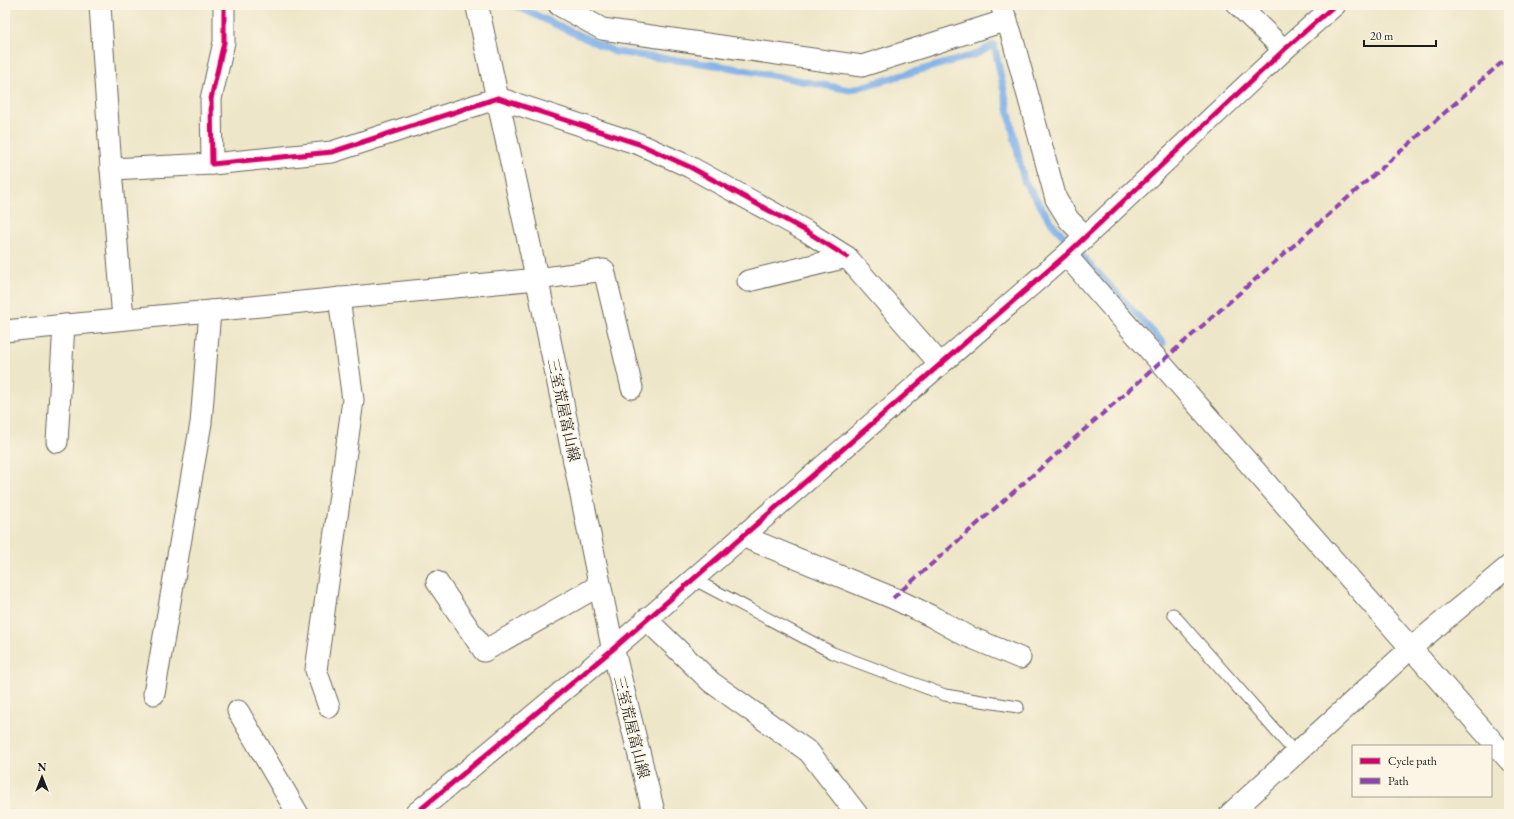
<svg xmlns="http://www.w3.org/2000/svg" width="1514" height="819" font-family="'EB Garamond','Noto Serif JP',serif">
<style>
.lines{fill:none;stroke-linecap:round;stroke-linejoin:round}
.stream{stroke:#7caee8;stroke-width:7}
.lane-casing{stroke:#666358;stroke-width:13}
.street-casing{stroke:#666358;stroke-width:23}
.secondary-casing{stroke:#666358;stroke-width:24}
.lane{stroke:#fff;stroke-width:11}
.street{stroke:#fff;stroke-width:21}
.secondary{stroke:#fff;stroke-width:22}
.quiet{stroke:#8e44ad;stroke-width:4;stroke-dasharray:8 4;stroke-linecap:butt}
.cycleway-casing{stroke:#fcf5e5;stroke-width:8}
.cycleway{stroke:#d6006c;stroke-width:5}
.labels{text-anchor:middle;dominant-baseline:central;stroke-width:3;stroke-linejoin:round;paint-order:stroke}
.street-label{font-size:15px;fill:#1c1c1c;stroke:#fcf5e5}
</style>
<rect width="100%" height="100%" fill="#fcf5e5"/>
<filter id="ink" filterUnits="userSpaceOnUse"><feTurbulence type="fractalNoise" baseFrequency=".025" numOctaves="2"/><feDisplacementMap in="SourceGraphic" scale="8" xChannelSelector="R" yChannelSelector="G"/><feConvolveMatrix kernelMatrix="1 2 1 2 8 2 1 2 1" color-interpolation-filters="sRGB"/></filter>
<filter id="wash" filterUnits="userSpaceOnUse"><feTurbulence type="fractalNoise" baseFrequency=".012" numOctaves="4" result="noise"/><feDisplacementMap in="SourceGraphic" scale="16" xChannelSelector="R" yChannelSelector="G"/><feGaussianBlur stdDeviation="0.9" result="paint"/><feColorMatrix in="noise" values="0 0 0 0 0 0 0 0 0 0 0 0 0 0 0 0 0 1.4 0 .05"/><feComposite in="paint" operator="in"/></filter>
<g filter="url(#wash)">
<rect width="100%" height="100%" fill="#eee6c8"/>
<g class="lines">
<path class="stream" d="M514 5 615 52 722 66 850 90 974 55 994 45 1024 181 1054 226 1163 343"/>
</g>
</g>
<g filter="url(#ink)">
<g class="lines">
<g class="lane-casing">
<g id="lane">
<path d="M693 579 833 653 945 695 1018 707"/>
<path d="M1173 614 1296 754"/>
</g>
</g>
<g class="street-casing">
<g id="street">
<path d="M100 5 111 169"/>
<path d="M224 5V42L211 99 212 164 332 152 498 98 639 144 690 167 806 231 847 257"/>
<path d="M559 5 602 29 862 66 1007 20"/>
<path d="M1001 5 1011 33 1056 199 1069 220 1085 236"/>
<path d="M1238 5 1284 50"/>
<path d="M1066 255 1509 760"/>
<path d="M748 281 847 257 940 364"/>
<path d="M123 319 111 169 212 164"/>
<path d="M5 331 537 279 604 270 632 388"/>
<path d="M57 442 64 325"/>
<path d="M742 536 893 598 931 616 965 635 1020 658"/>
<path d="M437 582 484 651 600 585"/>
<path d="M646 619 711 682 809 752 857 814"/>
<path d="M154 694 201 423 210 311"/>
<path d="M329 707 316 670 353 400 339 298"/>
<path d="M238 711 298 814"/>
<path d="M415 814 613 649 1066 255 1284 50 1335 5"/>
<path d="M1230 814 1411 648 1509 566"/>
</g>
</g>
<g class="secondary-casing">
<path id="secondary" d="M477 5 537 279 613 649 654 814"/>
</g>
<use href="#lane" class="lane"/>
<use href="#street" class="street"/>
<use href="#secondary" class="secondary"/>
<path class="quiet" d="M893 598 1509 56"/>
<g class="cycleway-casing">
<g id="cycleway">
<path d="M224 5V42L211 99 212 164 332 152 498 98 639 144 690 167 806 231 847 257"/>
<path d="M415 814 613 649 1066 255 1284 50 1335 5"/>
</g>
</g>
<use href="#cycleway" class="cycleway"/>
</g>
</g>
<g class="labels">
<g class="street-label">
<text transform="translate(564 410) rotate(78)">三室荒屋富山線</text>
<text transform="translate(632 727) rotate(76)">三室荒屋富山線</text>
</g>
</g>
<rect width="1514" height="819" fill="none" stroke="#fcf5e5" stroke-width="20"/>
<rect x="1352" y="745" width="140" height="52" fill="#fcf5e5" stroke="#a29e95"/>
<rect x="1360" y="758" width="20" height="6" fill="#d6006c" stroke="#a29e95"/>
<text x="1388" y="765" font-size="12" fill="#1c1c1c">Cycle path</text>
<rect x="1360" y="778" width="20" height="6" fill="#8e44ad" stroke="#a29e95"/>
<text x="1388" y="785" font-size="12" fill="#1c1c1c">Path</text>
<g transform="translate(42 777)" stroke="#fcf5e5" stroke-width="3" paint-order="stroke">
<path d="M0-3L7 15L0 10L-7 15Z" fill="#1c1c1c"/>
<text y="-6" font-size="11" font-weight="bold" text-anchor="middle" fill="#1c1c1c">N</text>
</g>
<path d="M1364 40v6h72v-6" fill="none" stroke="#1c1c1c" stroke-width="2"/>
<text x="1370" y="40" font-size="12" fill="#1c1c1c" stroke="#fcf5e5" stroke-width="3" paint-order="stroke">20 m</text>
</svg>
